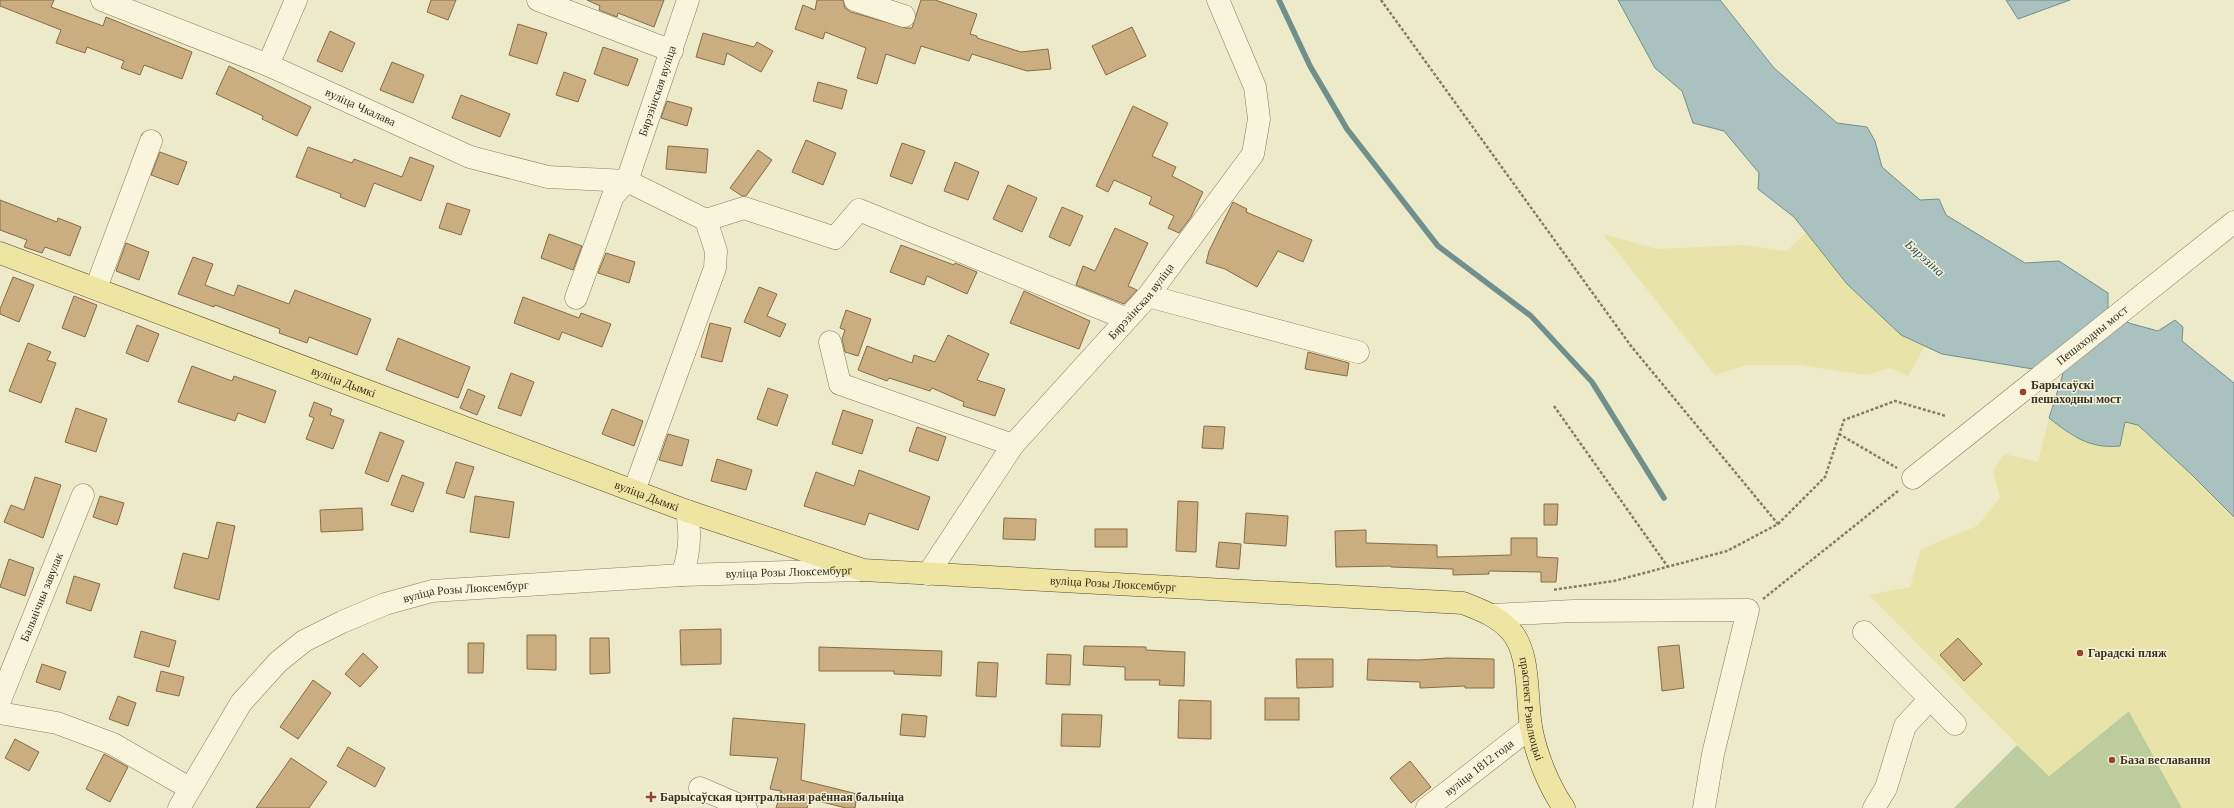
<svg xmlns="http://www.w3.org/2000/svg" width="2234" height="808" font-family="'Times New Roman',serif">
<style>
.green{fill:#bdcc9d}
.sand{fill:#e8e3a8}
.water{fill:#aac2bf;stroke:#70908e}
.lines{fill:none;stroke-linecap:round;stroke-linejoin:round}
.stream{stroke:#70908e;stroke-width:5.5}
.building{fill:#caad81;stroke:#886c45}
.minor-casing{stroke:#897d5e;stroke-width:23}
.major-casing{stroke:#584b32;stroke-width:23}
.path{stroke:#897d5e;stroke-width:2.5;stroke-dasharray:3 2;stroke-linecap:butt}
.minor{stroke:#f8f5dc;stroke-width:22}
.major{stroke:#eee5a3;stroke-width:22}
.poi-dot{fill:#964330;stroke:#f5f2d9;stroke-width:1.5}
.labels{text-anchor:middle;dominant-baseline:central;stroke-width:3;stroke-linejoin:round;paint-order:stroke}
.street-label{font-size:12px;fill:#3a3221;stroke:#f5f2d9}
.poi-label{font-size:12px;font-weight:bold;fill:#3a3221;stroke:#f5f2d9;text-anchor:start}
.water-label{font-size:13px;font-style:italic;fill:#315459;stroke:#f5f2d9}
</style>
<rect width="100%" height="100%" fill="#edeac9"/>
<path class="green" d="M2129 711 2182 808H1954L2017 745 2049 776Z"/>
<g class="sand">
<path d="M1806 233 1847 284 1901 335 1925 346 1908 376 1890 368 1867 375 1800 365H1746L1715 375 1603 234 1657 249 1743 245 1786 251Z"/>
<path d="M2049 418 2074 438 2125 422 2138 425 2192 475 2234 517V808H2182L2129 711 2049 776 1869 595 1910 587 1921 549 1977 526 2000 497 1993 470 2005 454 2038 462Z"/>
</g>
<g class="water">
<path d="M1618 0H1720L1774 68 1837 123 1867 127 1875 141 1882 167 1920 200 1939 199 1946 215 2025 263 2059 261 2108 293V309L2129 323 2158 331 2175 320 2183 327 2182 341 2234 383V517L2192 475 2138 425 2125 422 2120 446C2089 449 2072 436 2049 418L2063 374 1942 354 1901 335 1847 284 1794 217 1758 189 1759 173 1724 131 1693 123 1682 91 1655 68Z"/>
<path d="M2006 0H2070L2018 19Z"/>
</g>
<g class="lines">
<path class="stream" d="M1279 0 1310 66 1347 129 1438 246 1531 316 1592 382 1664 498"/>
</g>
<g class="building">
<path d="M0 0H54L51 7 103 26 106 17 192 52 182 79 144 65 140 75 121 68 124 61 87 47 85 53 56 43 61 30 0 6Z"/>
<path d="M431 0H456L448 20 427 12Z"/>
<path d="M587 0H664L654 27 618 13 617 17 599 10 600 6Z"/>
<path d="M817 0H843L845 8 851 12 906 28H912L921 0H935L977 14 970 34 977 36V38L1021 52 1048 49 1051 69 1027 71 972 54 969 61 921 46 915 64 886 54 877 84 857 78 866 48 825 32 823 39 795 29 803 5 815 10Z"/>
<path d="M518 24 547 33 537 64 509 55Z"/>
<path d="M1132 27 1146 56 1106 75 1092 46Z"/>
<path d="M330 31 355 43 342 72 317 61Z"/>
<path d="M703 33 754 47 757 42 773 51 761 72 727 53 724 65 696 57Z"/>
<path d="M603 47 638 59 628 86 594 74Z"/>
<path d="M392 62 424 75 413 103 380 90Z"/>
<path d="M229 66 311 107 297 136 262 119 263 116 216 94Z"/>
<path d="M564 72 586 80 578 102 556 95Z"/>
<path d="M818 82 847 90 842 109 813 101Z"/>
<path d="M461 95 510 114 500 137 452 118Z"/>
<path d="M667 101 692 108 687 126 661 118Z"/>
<path d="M1133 106 1168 123 1152 156 1176 167 1172 176 1203 192 1191 217 1179 233 1168 228 1174 216 1149 204 1152 197 1114 180 1108 192 1096 186Z"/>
<path d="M806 140 836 153 823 185 792 172Z"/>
<path d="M902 143 925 151 912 184 890 176Z"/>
<path d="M668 146 708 149 706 173 666 169Z"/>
<path d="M308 147 352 163 354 159 402 177 410 157 434 166 421 201 374 183 365 207 340 197 341 194 296 177Z"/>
<path d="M758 150 772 160 746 196H742L730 188Z"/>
<path d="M160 152 187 162 178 185 151 175Z"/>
<path d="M955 162 979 172 968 200 944 191Z"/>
<path d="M1008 185 1037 198 1022 232 993 219Z"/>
<path d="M0 200 57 222 58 218 81 227 70 256 45 247 42 253 24 247 27 240 0 230Z"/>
<path d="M1233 202 1247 209 1246 212 1312 240 1303 262 1278 251 1257 287 1225 269 1206 263 1209 251Z"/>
<path d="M447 203 470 210 461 235 439 228Z"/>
<path d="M1062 207 1083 216 1070 246 1049 237Z"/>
<path d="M1115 228 1148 243 1128 286 1137 290 1124 304 1076 285 1083 266 1095 271Z"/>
<path d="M549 234 582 246 573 270 541 258Z"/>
<path d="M126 243 149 252 139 280 116 271Z"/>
<path d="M901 245 954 265 955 263 977 272 967 294 927 276 924 285 890 272Z"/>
<path d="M606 253 635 262 629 283 598 273Z"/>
<path d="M193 257 213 264 205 285 234 296 238 285 289 304 295 290 371 319 357 355 309 337 307 343 279 333 280 329 215 305 214 307 178 294Z"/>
<path d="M13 277 34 285 19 322 0 314V309Z"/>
<path d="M759 287 777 294 767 316 786 324 780 337 744 322Z"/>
<path d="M1024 291 1090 321 1079 349 1010 323Z"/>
<path d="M74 296 97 305 85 337 62 328Z"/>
<path d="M523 297 579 318 581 313 611 324 602 347 562 332 559 340 514 323Z"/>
<path d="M846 310 871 319 858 356 845 352 842 339 845 330 840 328Z"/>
<path d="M710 323 731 328 722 362 701 357Z"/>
<path d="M137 325 159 334 148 362 126 353Z"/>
<path d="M948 335 989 354 977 380 1005 389 995 416 963 406 964 402 932 388 930 391 889 378 887 381 858 370 867 346 912 363 914 355 935 362Z"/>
<path d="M398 338 470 367 458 398 386 370Z"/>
<path d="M28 343 51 352 47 360 56 363 41 403 9 391Z"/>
<path d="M1308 352 1349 363 1347 376 1305 369Z"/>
<path d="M192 366 232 381 234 376 276 391 265 423 238 413 235 421 178 402Z"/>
<path d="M511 373 534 382 521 416 498 408Z"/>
<path d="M768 388 788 395 777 426 757 419Z"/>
<path d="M468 389 485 396 477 415 460 408Z"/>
<path d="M314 402 332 409 330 415 344 420 333 449 306 439 314 418 309 416Z"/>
<path d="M76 408 107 419 96 452 65 442Z"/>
<path d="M612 409 643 421 634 446 602 434Z"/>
<path d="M843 410 873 420 862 454 832 444Z"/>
<path d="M1204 426 1225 427 1223 449 1202 448Z"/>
<path d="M917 427 946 437 938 461 909 451Z"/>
<path d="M380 432 404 441 388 482 365 473Z"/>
<path d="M668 434 689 440 682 466 659 460Z"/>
<path d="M717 459 752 470 746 490 711 481Z"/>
<path d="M456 462 474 467 464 498 446 493Z"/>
<path d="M859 470 930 497 918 530 869 513 865 525 804 506 816 472 854 486Z"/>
<path d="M402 475 424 483 413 512 391 505Z"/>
<path d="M35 477 61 485 43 538 4 522 11 505 24 510Z"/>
<path d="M100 496 124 503 117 525 93 517Z"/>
<path d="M475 496 514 502 509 538 470 532Z"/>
<path d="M1178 501 1198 502 1196 552 1176 551Z"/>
<path d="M1544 504H1558L1557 525H1544Z"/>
<path d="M362 508 363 530 321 532 320 510Z"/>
<path d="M1246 513 1288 516 1286 546 1244 543Z"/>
<path d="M1004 518 1036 519 1035 540 1003 539Z"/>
<path d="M217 522 235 526 219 600 174 588 183 553 208 559Z"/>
<rect x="1095" y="529" width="32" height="18"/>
<path d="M1366 530V543L1437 545V557L1511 555V538H1537V557L1558 558 1556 582H1541V572L1489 571V574L1453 575V569L1391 567V566L1336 567 1335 531Z"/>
<path d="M1219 542 1241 544 1239 569 1216 567Z"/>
<path d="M9 559 34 568 25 596 0 587Z"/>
<path d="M74 576 100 584 91 611 66 603Z"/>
<path d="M721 629V664L681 665 680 630Z"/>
<path d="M141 631 176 641 169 667 134 657Z"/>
<path d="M527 635H556V670L527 669Z"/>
<path d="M590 638H609L610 673 590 674Z"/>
<path d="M1958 638 1982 664 1964 681 1940 655Z"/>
<path d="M468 643H484L483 673H468Z"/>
<path d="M1679 645 1684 688 1662 691 1658 647Z"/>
<path d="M1084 646 1146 647V650L1185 652 1184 686 1159 685 1160 680H1125V667L1083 665Z"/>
<path d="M819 647 942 651 941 676 894 674V671H819Z"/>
<path d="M363 653 378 667 360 687 345 674Z"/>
<path d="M1047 654 1071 655 1070 685 1046 684Z"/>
<path d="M1447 658 1494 659V688H1465V686L1420 688V682L1367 680 1368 659 1419 660Z"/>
<path d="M1296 659H1333V687L1297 688Z"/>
<path d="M978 662 998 663 996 697 976 696Z"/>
<path d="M42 664 66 672 60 690 36 682Z"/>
<path d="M161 671 184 677 179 696 156 691Z"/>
<path d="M313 680 331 693 298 739 280 727Z"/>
<path d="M118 696 136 703 128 726 109 719Z"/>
<rect x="1265" y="698" width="34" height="22"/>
<path d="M1179 700 1211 701V739L1178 738Z"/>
<path d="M902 714 927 716 925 737 900 735Z"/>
<path d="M1062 714 1102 715 1100 747 1061 746Z"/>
<path d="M733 718 805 724 801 780 857 794 855 808H846L810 799 807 808H776L781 791 770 789 778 758 730 755Z"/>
<path d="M15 739 39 752 29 771 5 758Z"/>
<path d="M348 747 385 768 375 787 337 766Z"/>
<path d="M104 754 128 767 110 802 86 789Z"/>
<path d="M291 758 327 782 309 808H256Z"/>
<path d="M1410 761 1431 787 1411 803 1390 778Z"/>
</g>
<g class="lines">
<g class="minor-casing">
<g id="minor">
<path id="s1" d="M102 0 268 65 470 157 548 177 627 181 706 220 716 251 715 268 634 491"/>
<path d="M538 0 672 51"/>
<path d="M855 0 904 16"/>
<path d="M268 65 296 0"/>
<path d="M706 220 744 208 835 238 859 210 1127 319"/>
<path d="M96 288 151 141"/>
<path d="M1148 296 1358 352"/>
<path id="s2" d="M576 298 613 196 627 181 688 0"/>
<path d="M830 342 840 384 1013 445"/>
<path id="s3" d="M1913 478 2234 222"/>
<path id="s4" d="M928 574 1013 445 1148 296 1253 154 1259 119 1255 87 1218 0"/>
<path d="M682 575C690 553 691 534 687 511"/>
<path d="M1492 615 1573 611 1748 610 1713 754 1704 808"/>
<path d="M1864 632 1955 724"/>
<path id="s5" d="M0 700 83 495"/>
<path d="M0 713 57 723 113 744 189 788"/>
<path d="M700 788 746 808"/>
<path id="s6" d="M179 808 241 703 278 662 304 641 342 622 385 604 432 591 682 575 860 570"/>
<path id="s7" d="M1427 808 1531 727"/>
<path d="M1874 808 1886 788 1905 726 1930 699"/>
</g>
</g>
<g class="major-casing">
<g id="major">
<path id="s8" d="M0 253 687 511 863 570 1463 603C1481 610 1497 616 1510 630 1531 652 1526 698 1531 727 1536 754 1548 785 1564 808"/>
</g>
</g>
<g class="path">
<path d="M1381 0 1631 346 1778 524 1727 551 1614 581 1552 590"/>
<path d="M1554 406 1668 567"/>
<path d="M1839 434 1897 468"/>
<path d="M1778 524 1825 477 1844 420 1895 401 1946 416"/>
<path d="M1763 599 1898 491"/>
</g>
<use href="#minor" class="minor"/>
<use href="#major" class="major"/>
</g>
<g class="poi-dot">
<circle cx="2023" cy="392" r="4"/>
<circle cx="2080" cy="653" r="4"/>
<circle cx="2112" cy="760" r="4"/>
<path d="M649 791h4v4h4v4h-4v4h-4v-4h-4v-4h4z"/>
</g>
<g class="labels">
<g class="street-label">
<text stroke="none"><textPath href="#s2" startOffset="224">Бярэзінская вуліца</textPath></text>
<text stroke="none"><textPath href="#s1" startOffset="280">вуліца Чкалава</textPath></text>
<text stroke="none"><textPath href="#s4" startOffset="347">Бярэзінская вуліца</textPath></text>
<text stroke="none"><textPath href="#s3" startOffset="229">Пешаходны мост</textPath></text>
<text stroke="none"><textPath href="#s8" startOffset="367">вуліца Дымкі</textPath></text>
<text stroke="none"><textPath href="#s8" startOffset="691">вуліца Дымкі</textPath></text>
<text stroke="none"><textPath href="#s6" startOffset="706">вуліца Розы Люксембург</textPath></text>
<text stroke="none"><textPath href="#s8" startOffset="1170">вуліца Розы Люксембург</textPath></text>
<text stroke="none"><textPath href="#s6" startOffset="382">вуліца Розы Люксембург</textPath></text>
<text stroke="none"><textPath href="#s5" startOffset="111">Бальнічны завулак</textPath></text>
<text stroke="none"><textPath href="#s8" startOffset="1658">праспект Рэвалюцыі</textPath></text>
<text stroke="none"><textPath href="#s7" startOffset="66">вуліца 1812 года</textPath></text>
</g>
<g class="poi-label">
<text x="2031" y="385">Барысаўскі<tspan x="2031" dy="14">пешаходны мост</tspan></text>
<text x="2088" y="653">Гарадскі пляж</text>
<text x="2120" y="760">База веславання</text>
<text x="660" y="797">Барысаўская цэнтральная раённая бальніца</text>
</g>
<g class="water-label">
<text transform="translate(1925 258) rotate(42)">Бярэзіна</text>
</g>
</g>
</svg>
